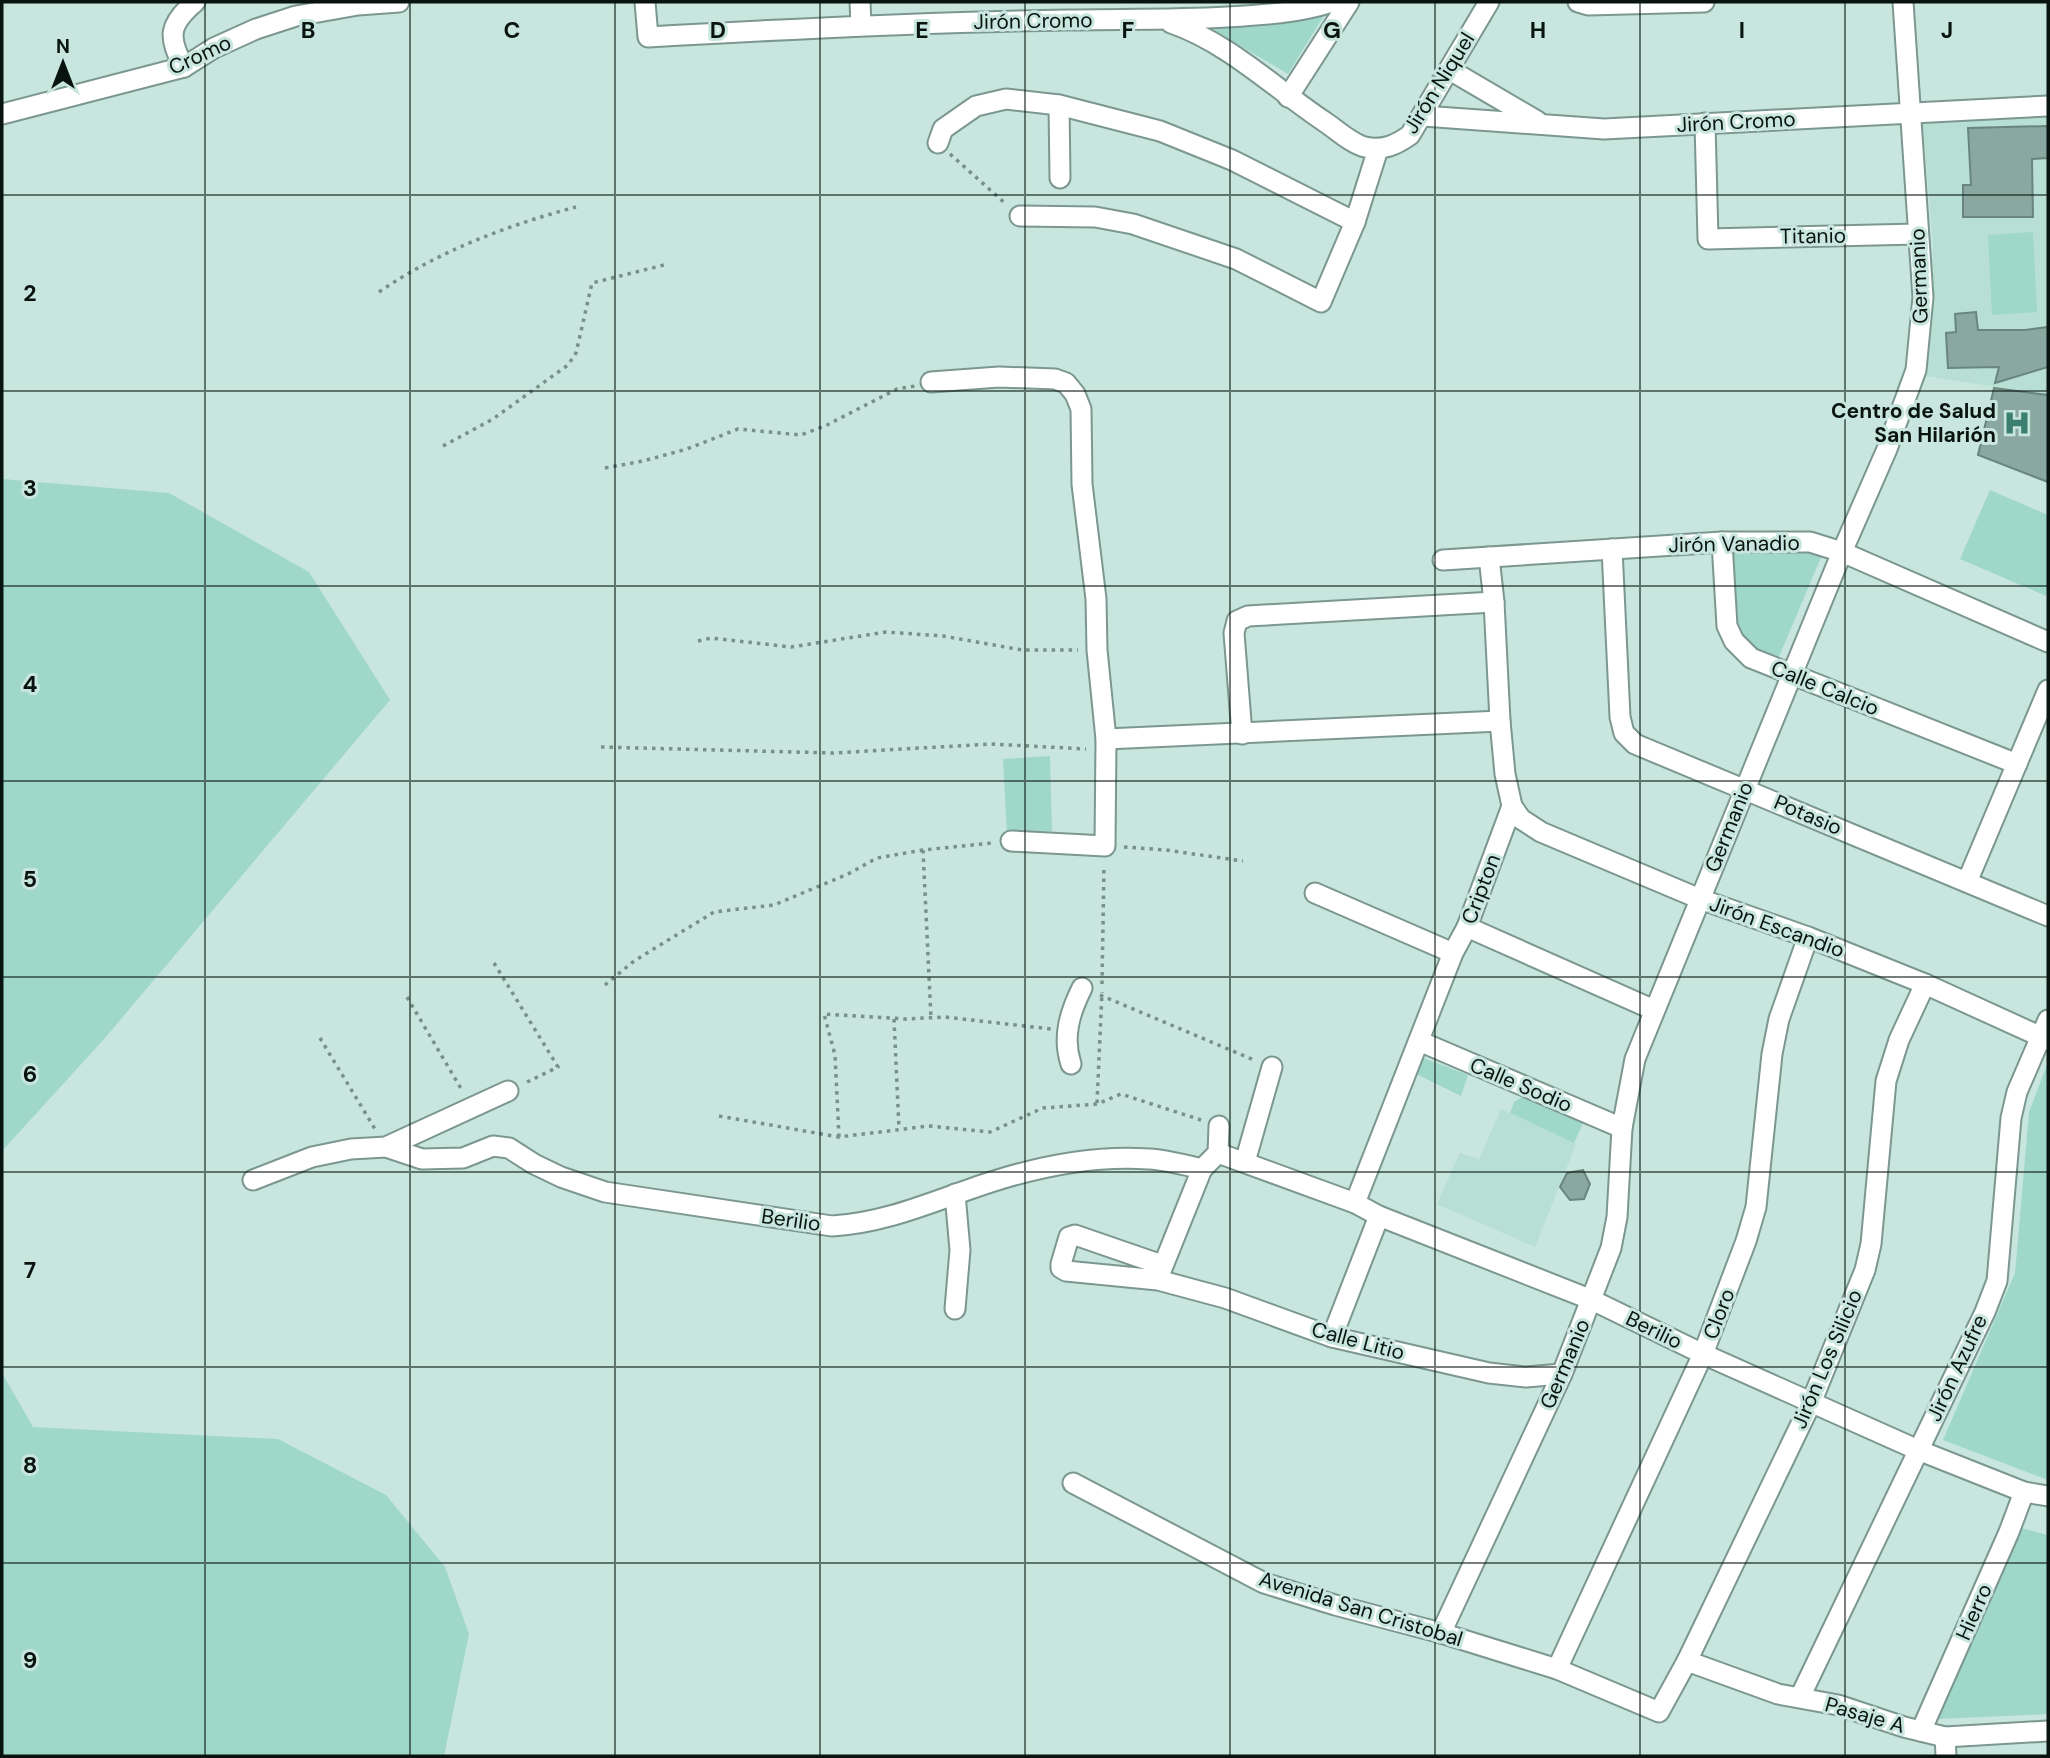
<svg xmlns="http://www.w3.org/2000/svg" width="2050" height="1758" font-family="'DM Sans',sans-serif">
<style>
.built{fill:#b7dfd4}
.green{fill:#9fd8c9}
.building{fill:#8aa89f;stroke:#69857d;stroke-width:2}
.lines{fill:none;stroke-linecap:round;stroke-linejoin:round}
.street-casing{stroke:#7b978f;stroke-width:23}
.path{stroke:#798f89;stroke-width:3.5;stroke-dasharray:3.5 5;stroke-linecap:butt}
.street{stroke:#fff;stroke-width:19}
.grid{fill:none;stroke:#091411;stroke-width:2;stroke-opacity:0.55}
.labels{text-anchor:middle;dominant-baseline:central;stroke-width:6;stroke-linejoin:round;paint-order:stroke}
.street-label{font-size:21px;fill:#091411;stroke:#c8e6de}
.poi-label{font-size:21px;font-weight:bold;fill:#091411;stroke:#c8e6de;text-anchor:end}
.grid-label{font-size:23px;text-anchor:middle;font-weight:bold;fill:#091411;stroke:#c8e6de;stroke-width:6;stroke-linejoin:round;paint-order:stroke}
</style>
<rect width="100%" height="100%" fill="#c8e6de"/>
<g class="built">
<path d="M2048 109V395L1926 376 1933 245 1922 115Z"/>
<path d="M1501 1109 1576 1144 1535 1247 1437 1204 1460 1153 1479 1159Z"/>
</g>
<g class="green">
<path d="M1323 17 1288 74 1204 24Z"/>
<path d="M2033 232 2037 312 1992 315 1988 235Z"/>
<path d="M2 479 169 493 309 572 390 700 105 1038 2 1151Z"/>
<path d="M1990 490 2048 515V590L2046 596 1960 559Z"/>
<path d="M1724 537 1810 542 1822 555 1778 659 1744 643 1735 630Z"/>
<path d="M1050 756 1052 831 1007 833 1003 759Z"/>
<path d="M1421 1057 1468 1075 1461 1096 1416 1074Z"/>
<path d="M2048 1062V1480L1943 1440 2015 1273 2029 1112Z"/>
<path d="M1523 1097 1582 1119 1584 1121 1574 1143 1510 1113 1514 1102Z"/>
<path d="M2 1373 33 1427 278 1439 386 1495 445 1567 469 1634 444 1756H2Z"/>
<path d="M2021 1528 2048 1535V1714L1938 1719Z"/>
</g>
<g class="building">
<path d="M2048 126V158L2032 159 2033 217H1963V185H1971L1968 128Z"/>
<path d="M1976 312 1978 330H2025L2048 327V367L1995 383 1999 367 1948 368 1946 333 1956 332 1955 314Z"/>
<path d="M1994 388 2048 395V482L1978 455Z"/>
<path d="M1583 1170 1590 1184 1584 1199 1570 1200 1560 1187 1567 1173Z"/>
</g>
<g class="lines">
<g class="street-casing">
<g id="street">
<path d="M645 2 648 37C788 29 928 22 1068 20 1121 19 1174 20 1227 17 1263 15 1298 13 1332 2"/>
<path d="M860 2 861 25"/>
<path d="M1578 2 1588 5 1704 2"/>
<path d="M1171 23C1229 43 1274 88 1325 122 1337 130 1352 144 1365 147 1383 151 1396 145 1410 135L1489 2"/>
<path d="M184 67C167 37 169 24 195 2"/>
<path d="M1450 70 1537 121"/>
<path d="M1288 97 1349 2"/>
<path d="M1059 105 1060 178"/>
<path d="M2 114 184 67 214 48 256 29 296 16 358 5 399 2"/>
<path d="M1423 116 1604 129 2048 106"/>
<path d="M1705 123 1708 239 1918 234"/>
<path d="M938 143 943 129 976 106 1006 99 1059 105 1160 131 1232 160 1355 222"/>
<path d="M1020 216 1095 217 1133 224 1236 259 1321 302 1355 222 1378 149"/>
<path d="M931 382 999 377 1055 379 1066 383 1075 394 1081 409 1082 484 1096 599 1097 650 1106 739 1105 846 1011 841"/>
<path d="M1722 542 1727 626 1734 641 1751 658 2017 764"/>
<path d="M1612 549 1620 717 1624 733 1635 744 2048 916"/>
<path d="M1443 560 1722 542H1810L1842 552 2048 642"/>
<path d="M1242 734 1234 633 1237 621 1248 616 1494 602"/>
<path d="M1106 739 1500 721"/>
<path d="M1512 806 1521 819 1541 832 1700 899 1808 937 1925 984 2048 1040"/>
<path d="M1967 882 2048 690"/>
<path d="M1315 893 1453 953"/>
<path d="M1467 927 1654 1010"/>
<path d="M1419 1041 1622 1128"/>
<path d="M1071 1064C1062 1037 1070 1012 1082 988"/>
<path d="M386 1147 422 1159 463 1158 493 1146 509 1148 534 1164 561 1177 605 1192 832 1226C888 1223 938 1199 991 1182 1041 1166 1096 1155 1149 1159 1167 1160 1185 1165 1202 1169"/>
<path d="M1218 1153 1355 1203 1379 1216 1592 1300 1703 1354 1918 1450 2024 1492 2048 1496"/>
<path d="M1245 1162 1272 1067"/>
<path d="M253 1180 312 1157 351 1149 386 1147 508 1091"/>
<path d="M1355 1203 1453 953 1467 927 1512 806 1505 774 1500 721 1494 602 1489 557"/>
<path d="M1162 1265 1075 1235 1069 1237 1061 1264V1268L1066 1271 1158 1280 1225 1298 1332 1337 1489 1373 1526 1377 1562 1374"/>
<path d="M1159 1276 1202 1169 1218 1153 1219 1126"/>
<path d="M955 1309 960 1250 955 1194"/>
<path d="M1332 1337 1379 1216"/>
<path d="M1073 1483 1264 1583 1335 1605 1441 1633 1557 1669 1659 1712 1687 1661 1811 1403 1865 1270 1871 1244 1886 1081 1899 1040 1925 984"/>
<path d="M1441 1633 1562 1374 1611 1248 1617 1217 1622 1128 1635 1059 1842 552 1887 449 1916 370 1923 297 1903 2"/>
<path d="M1687 1661 1778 1694 1838 1705 1904 1727 1945 1737 2048 1731"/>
<path d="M1557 1669 1703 1354 1746 1241 1756 1207 1772 1054 1779 1019 1808 937"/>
<path d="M1800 1697 1985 1312 1997 1281 2011 1118 2017 1092 2048 1020"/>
<path d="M1921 1731 2009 1532 2024 1492"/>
<path d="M1945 1737 1946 1756"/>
</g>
</g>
<g class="path">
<path d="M950 154 1007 205"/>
<path d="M379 292C439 251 505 226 576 207"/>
<path d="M443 446 493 419 568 365 576 353 592 283 664 265"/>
<path d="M605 468 643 461 687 449 738 429 801 435 827 425 897 389 915 386"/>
<path d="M698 641 711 638 791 647 886 632 943 636 1022 650H1078"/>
<path d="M601 747 833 753 991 744 1086 749"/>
<path d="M1124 847 1166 850 1243 861"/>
<path d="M923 850 931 1018"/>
<path d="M494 963 558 1067 523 1084"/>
<path d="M1102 984 1104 866"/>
<path d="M605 985 634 961 714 912 774 905 848 874 877 858 923 850 992 843"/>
<path d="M1100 995 1254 1060"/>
<path d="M407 997 463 1092"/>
<path d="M894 1019 899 1129"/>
<path d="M320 1038 375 1129"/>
<path d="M1097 1103 1102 992"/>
<path d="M719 1116 839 1137 929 1126 990 1132 1043 1108 1097 1104 1121 1094 1201 1120"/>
<path d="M839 1137 835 1055 824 1014 905 1019 945 1017 1051 1029"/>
</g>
<use href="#street" class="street"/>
</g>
<path class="grid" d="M205 2V1756M410 2V1756M615 2V1756M820 2V1756M1025 2V1756M1230 2V1756M1435 2V1756M1640 2V1756M1845 2V1756M2 195H2048M2 391H2048M2 586H2048M2 781H2048M2 977H2048M2 1172H2048M2 1367H2048M2 1563H2048"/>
<defs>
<g id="hospital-bare" transform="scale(2.1)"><path d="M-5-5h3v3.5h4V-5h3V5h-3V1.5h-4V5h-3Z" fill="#3c7e6f" stroke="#c8e6de" stroke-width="2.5" paint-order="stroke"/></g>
</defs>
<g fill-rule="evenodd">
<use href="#hospital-bare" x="2017" y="423"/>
</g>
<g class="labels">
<g class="street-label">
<text transform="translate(1033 21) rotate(-1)">Jirón Cromo</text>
<text transform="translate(200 55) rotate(-25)">Cromo</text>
<text transform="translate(1439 83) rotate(-58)">Jirón Niquel</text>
<text transform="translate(1736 122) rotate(-3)">Jirón Cromo</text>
<text transform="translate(1813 236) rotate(-1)">Titanio</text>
<text transform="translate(1919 276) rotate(-92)">Germanio</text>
<text transform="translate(1734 544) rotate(-1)">Jirón Vanadio</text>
<text transform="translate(1825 688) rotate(22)">Calle Calcio</text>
<text transform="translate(1808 815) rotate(23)">Potasio</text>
<text transform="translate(1729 827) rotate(-68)">Germanio</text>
<text transform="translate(1481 889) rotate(-69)">Cripton</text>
<text transform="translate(1777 927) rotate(20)">Jirón Escandio</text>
<text transform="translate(1521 1085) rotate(23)">Calle Sodio</text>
<text transform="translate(791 1220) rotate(8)">Berilio</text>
<text transform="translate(1719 1314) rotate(-69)">Cloro</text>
<text transform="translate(1654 1330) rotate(26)">Berilio</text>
<text transform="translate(1358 1341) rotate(15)">Calle Litio</text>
<text transform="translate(1827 1359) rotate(-67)">Jirón Los Silicio</text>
<text transform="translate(1565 1364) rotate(-67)">Germanio</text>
<text transform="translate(1957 1368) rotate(-65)">Jirón Azufre</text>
<text transform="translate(1361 1609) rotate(17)">Avenida San Cristobal</text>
<text transform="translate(1974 1612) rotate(-66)">Hierro</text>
<text transform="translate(1865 1715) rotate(16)">Pasaje A</text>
</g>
<g class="poi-label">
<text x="1996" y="411">Centro de Salud<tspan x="1996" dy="24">San Hilarión</tspan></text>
</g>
</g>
<g class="grid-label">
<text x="308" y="38">B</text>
<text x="512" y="38">C</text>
<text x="718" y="38">D</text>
<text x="922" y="38">E</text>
<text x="1128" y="38">F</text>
<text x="1332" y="38">G</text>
<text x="1538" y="38">H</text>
<text x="1742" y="38">I</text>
<text x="1947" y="38">J</text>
<text x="30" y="301">2</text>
<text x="30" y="496">3</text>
<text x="30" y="692">4</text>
<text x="30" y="887">5</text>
<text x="30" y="1082">6</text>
<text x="30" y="1278">7</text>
<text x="30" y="1473">8</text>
<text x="30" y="1668">9</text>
</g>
<rect width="2050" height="1758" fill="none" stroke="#091411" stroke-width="7"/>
<g transform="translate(63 63)" stroke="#c8e6de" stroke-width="5" paint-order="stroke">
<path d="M0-5L12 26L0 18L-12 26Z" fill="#091411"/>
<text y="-10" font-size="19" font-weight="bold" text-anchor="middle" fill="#091411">N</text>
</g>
</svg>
